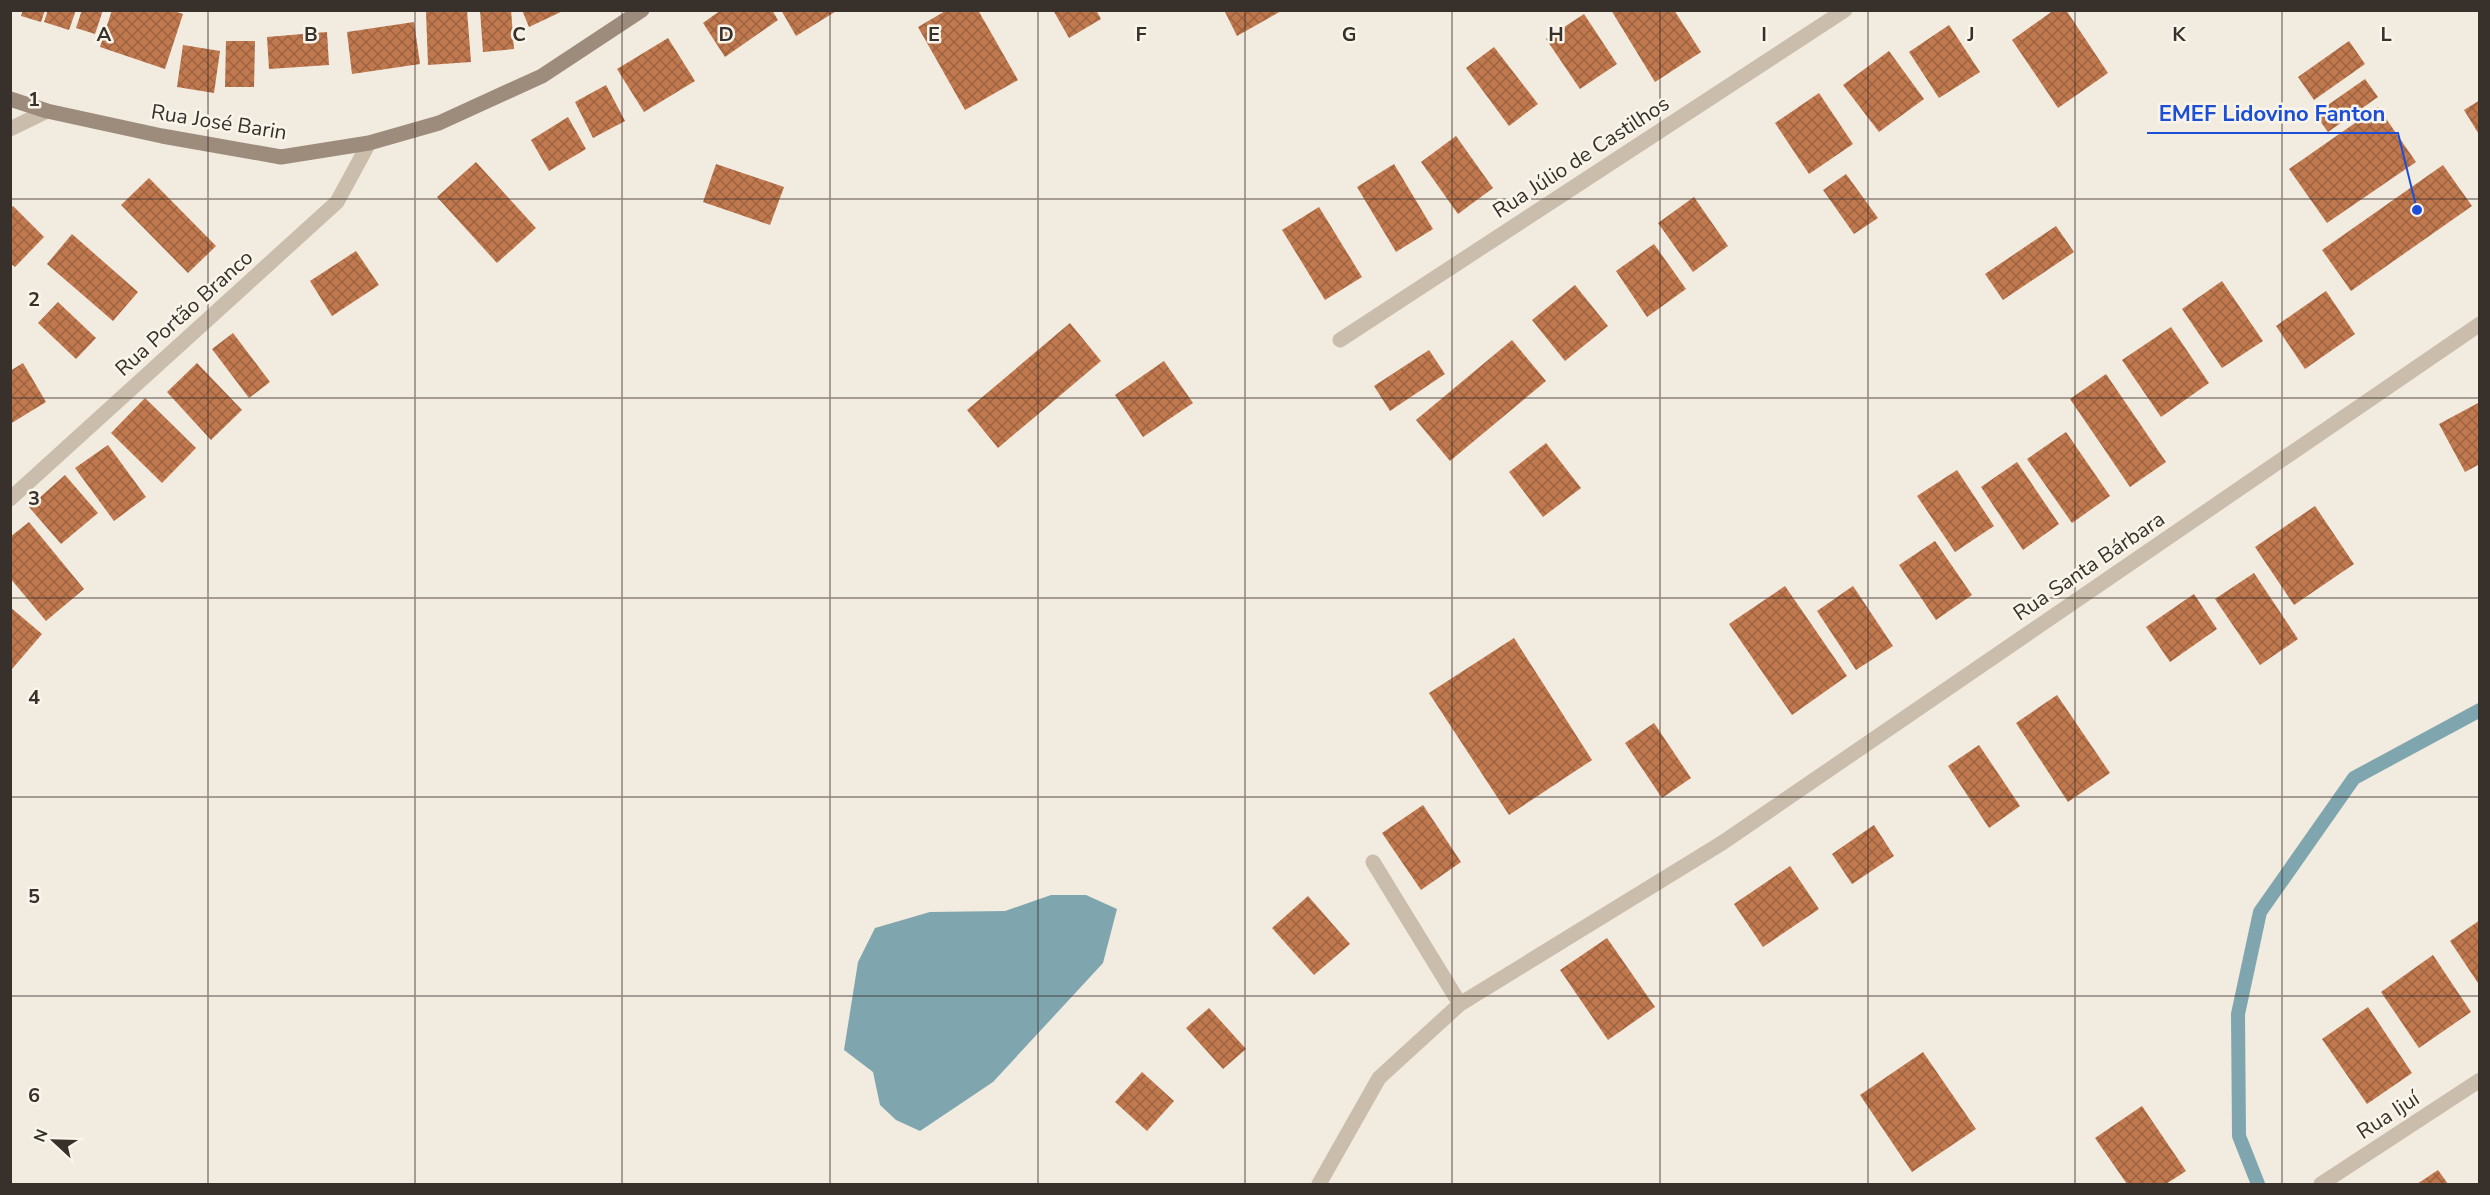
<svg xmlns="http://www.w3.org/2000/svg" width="2490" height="1195" font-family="'Nunito Sans',sans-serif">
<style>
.water{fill:#7fa6ae}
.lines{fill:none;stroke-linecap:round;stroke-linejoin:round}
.stream{stroke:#7fa6ae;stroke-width:14}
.building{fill:url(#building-cross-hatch)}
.lane{stroke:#cabdab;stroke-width:15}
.street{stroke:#cabdab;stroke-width:15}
.secondary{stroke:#9d8c7c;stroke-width:15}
.grid{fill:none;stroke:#38302a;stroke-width:1.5;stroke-opacity:0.55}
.labels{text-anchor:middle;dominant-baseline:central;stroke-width:5;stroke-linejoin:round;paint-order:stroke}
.street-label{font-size:21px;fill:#38302a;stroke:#f9f5eb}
.grid-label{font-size:20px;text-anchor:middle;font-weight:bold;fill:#38302a;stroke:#f9f5eb;stroke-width:5;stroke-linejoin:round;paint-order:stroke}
.leader{fill:none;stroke:#1d4ed8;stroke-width:2}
.callout-dot{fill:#1d4ed8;stroke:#f9f5eb;stroke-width:2}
.callout-label{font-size:22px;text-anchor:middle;font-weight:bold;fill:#1d4ed8;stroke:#f9f5eb;stroke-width:5;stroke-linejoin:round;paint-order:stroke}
</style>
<defs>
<pattern id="building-cross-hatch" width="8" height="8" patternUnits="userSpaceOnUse" patternTransform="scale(1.5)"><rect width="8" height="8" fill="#c0784e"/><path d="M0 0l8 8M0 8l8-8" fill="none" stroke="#9d6341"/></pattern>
</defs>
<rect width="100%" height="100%" fill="#f2ebdf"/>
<path class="water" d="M1051 895H1086L1117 909 1103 963 993 1082 920 1131 896 1120 880 1105 873 1072 844 1050 858 962 875 928 930 912 1005 911Z"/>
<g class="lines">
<path class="stream" d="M2258 1184 2239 1136 2238 1014 2260 912 2354 778 2480 710"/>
</g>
<g class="building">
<path d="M23 10H45L41 22 21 16Z"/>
<path d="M48 10H76L69 30 44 22Z"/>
<path d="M82 10H103L95 34 76 28Z"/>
<path d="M112 10H171L183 14 165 69 100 47Z"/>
<path d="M467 10 471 62 428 65 426 12Z"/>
<path d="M480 10H511L514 49 483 52Z"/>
<path d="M522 10H565L529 27Z"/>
<path d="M721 10H772L778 20 725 57 703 23Z"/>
<path d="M781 10H838L796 36Z"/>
<path d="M947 10H978L1018 80 965 110 918 27Z"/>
<path d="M1053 10H1096L1101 19 1069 38Z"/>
<path d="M1224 10H1283L1237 36Z"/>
<path d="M1611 10H1674L1701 52 1655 82Z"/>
<path d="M2054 10H2066L2108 73 2058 108 2012 40Z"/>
<path d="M1584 14 1617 64 1580 89 1546 39Z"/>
<path d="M414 22 420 64 352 74 347 32Z"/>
<path d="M1949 25 1980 72 1939 98 1909 52Z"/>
<path d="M327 32 329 65 269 69 267 37Z"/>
<path d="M668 38 695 81 644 112 617 69Z"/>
<path d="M226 41H255L254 87H225Z"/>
<path d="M2349 41 2365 64 2314 100 2298 77Z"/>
<path d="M183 45 220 51 214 93 177 87Z"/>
<path d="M1494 47 1538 104 1509 126 1466 68Z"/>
<path d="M1889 51 1924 99 1879 132 1843 85Z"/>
<path d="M2365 79 2378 97 2328 132 2315 114Z"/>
<path d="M606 85 625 121 593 138 575 102Z"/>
<path d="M1819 93 1853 144 1809 174 1775 123Z"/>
<path d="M2480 100V136L2464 110Z"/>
<path d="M2378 107 2416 162 2327 223 2289 169Z"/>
<path d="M568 117 586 149 549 171 531 140Z"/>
<path d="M1456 136 1493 188 1458 214 1421 162Z"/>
<path d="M476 162 536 228 497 263 437 197Z"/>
<path d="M716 164 784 187 770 225 703 202Z"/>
<path d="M1394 164 1433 229 1396 252 1357 187Z"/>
<path d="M2443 165 2472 206 2351 291 2322 250Z"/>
<path d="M1846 174 1878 218 1854 234 1823 190Z"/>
<path d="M149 178 216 246 188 273 121 205Z"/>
<path d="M1694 197 1728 246 1693 272 1658 223Z"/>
<path d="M13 206 44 237 15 267 10 263V209Z"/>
<path d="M1319 207 1362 277 1325 300 1282 230Z"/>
<path d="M2056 226 2074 252 2003 300 1985 274Z"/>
<path d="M72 234 138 292 113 321 47 264Z"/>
<path d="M1654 244 1686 289 1647 317 1616 271Z"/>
<path d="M356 251 379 285 332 316 310 281Z"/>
<path d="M2222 281 2263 341 2222 368 2182 309Z"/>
<path d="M1575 285 1608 326 1565 361 1532 320Z"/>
<path d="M2326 291 2355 334 2305 369 2276 326Z"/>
<path d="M58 302 96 338 76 359 38 323Z"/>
<path d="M1070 323 1101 361 998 448 967 410Z"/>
<path d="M2171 327 2209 383 2161 417 2122 360Z"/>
<path d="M233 333 270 382 249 398 212 349Z"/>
<path d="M1512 340 1546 381 1450 461 1416 420Z"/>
<path d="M1429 350 1445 374 1390 411 1374 386Z"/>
<path d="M1164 361 1193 403 1143 437 1115 395Z"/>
<path d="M23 363 46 402 10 424V371Z"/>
<path d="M197 363 242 410 211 440 167 392Z"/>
<path d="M2106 374 2166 462 2130 487 2070 399Z"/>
<path d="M145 398 196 448 162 483 111 433Z"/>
<path d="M2480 402V464L2465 472 2439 424Z"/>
<path d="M2066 432 2110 496 2072 523 2027 459Z"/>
<path d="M1546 443 1581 488 1543 517 1509 472Z"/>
<path d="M108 445 146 497 114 521 75 468Z"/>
<path d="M2017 462 2059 524 2023 550 1981 487Z"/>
<path d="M1957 470 1994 526 1955 552 1917 496Z"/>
<path d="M65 475 98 513 61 544 29 507Z"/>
<path d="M2315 506 2354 564 2294 605 2255 547Z"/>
<path d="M29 522 84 589 46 621 10 578V537Z"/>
<path d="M1935 541 1972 595 1936 620 1899 565Z"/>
<path d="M2254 573 2298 639 2260 665 2215 599Z"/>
<path d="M1785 586 1847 676 1792 715 1729 624Z"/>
<path d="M1853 586 1893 646 1856 670 1817 611Z"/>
<path d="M2194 594 2217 629 2170 662 2146 627Z"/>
<path d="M10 607 42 634 12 669 10 667Z"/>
<path d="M1514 638 1592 760 1509 815 1429 693Z"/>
<path d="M2057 695 2110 773 2068 802 2016 723Z"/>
<path d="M1654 723 1691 778 1662 798 1625 743Z"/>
<path d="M1979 745 2020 806 1989 828 1948 766Z"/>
<path d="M1423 805 1461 862 1421 890 1382 833Z"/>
<path d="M1874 825 1894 856 1852 884 1832 854Z"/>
<path d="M1790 866 1819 909 1763 947 1734 904Z"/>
<path d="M1308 896 1350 944 1314 975 1272 928Z"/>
<path d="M2480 920V986L2450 941Z"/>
<path d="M1607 938 1655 1007 1608 1040 1560 970Z"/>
<path d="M2433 955 2471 1012 2419 1048 2381 992Z"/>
<path d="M2368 1007 2412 1073 2367 1104 2322 1039Z"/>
<path d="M1209 1008 1246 1049 1223 1069 1186 1028Z"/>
<path d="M1923 1052 1976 1129 1912 1172 1860 1095Z"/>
<path d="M1142 1072 1174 1101 1147 1131 1115 1102Z"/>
<path d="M2142 1106 2186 1171 2166 1184H2127L2095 1138Z"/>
<path d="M2438 1170 2448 1184H2417Z"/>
</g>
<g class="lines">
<g class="lane">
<path d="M1373 862 1460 1004"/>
<path d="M1319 1184 1379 1078 1460 1004 1722 843"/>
</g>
<g class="street">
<path d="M10 129 47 111"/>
<path d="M1340 340 1845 10"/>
<path d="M10 499 337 202 369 143"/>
<path d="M1722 843 2480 324"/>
<path d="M2321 1184 2480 1080"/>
</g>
<path class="secondary" d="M10 99 47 111 162 136 281 157 369 143 439 123 542 76 642 10"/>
</g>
<path class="grid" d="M208 10V1184M415 10V1184M622 10V1184M830 10V1184M1038 10V1184M1245 10V1184M1452 10V1184M1660 10V1184M1868 10V1184M2075 10V1184M2282 10V1184M10 199H2480M10 398H2480M10 598H2480M10 797H2480M10 996H2480"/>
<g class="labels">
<g class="street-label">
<text transform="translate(219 122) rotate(9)">Rua José Barin</text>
<text transform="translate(1581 157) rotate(-33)">Rua Júlio de Castilhos</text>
<text transform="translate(184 313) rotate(-42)">Rua Portão Branco</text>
<text transform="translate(2089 566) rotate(-34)">Rua Santa Bárbara</text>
<text transform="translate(2388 1115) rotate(-33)">Rua Ijuí</text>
</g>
</g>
<g class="grid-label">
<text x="104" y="41">A</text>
<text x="311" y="41">B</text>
<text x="519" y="41">C</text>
<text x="726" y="41">D</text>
<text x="934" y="41">E</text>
<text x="1141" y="41">F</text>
<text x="1349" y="41">G</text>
<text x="1556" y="41">H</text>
<text x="1764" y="41">I</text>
<text x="1971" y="41">J</text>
<text x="2179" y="41">K</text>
<text x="2386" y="41">L</text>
<text x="34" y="106">1</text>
<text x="34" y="306">2</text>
<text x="34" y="505">3</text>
<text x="34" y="704">4</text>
<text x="34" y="903">5</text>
<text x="34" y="1102">6</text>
</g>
<path class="leader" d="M2417 210L2398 133H2147"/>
<circle class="callout-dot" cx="2417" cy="210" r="6"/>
<g class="callout-label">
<text x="2272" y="121">EMEF Lidovino Fanton</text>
</g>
<rect width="2490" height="1195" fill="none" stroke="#38302a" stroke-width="24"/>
<g transform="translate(54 1141) rotate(292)" stroke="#f9f5eb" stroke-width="4.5" paint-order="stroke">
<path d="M0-4.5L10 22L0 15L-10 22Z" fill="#38302a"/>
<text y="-9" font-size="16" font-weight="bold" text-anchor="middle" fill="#38302a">N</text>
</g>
</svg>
